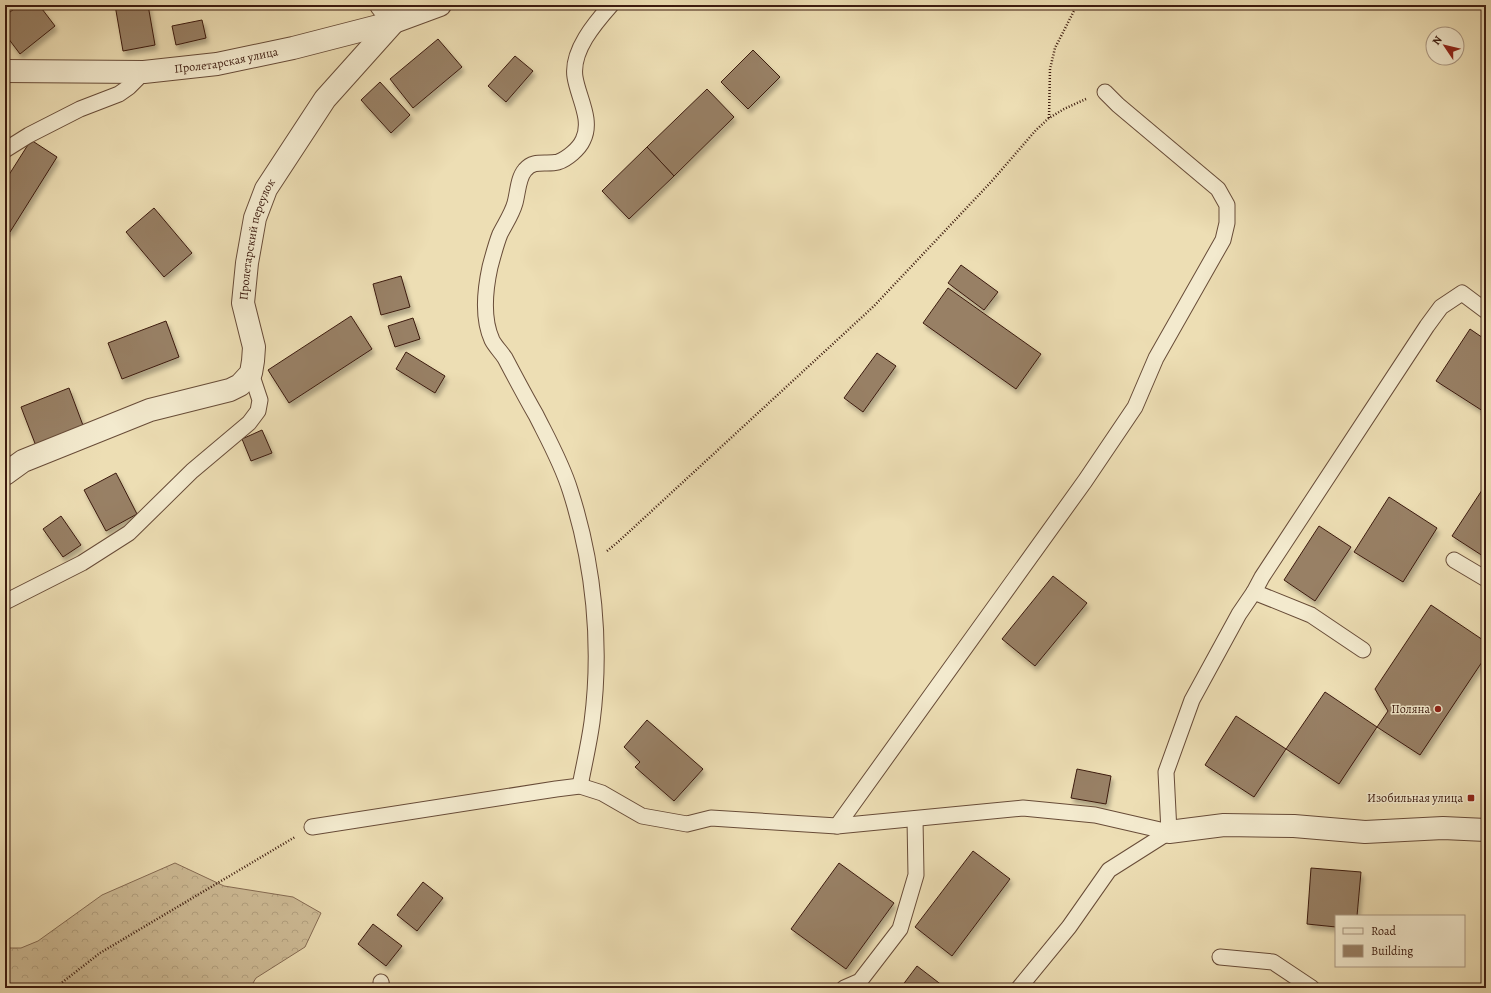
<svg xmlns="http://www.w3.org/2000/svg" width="1491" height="993" font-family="Alegreya,serif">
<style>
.forest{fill:url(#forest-crowns);stroke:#866c54}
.building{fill:#988065;stroke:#3c1b0f;filter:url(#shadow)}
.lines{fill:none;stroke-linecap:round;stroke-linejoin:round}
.service-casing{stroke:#684c38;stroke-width:17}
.minor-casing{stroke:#684c38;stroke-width:24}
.path{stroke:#3c1b0f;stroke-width:2.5;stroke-dasharray:1 2;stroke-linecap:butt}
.service{stroke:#f3eace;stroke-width:15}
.minor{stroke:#f3eace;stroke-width:22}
.poi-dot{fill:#8f2418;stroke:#f3eace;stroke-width:1.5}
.labels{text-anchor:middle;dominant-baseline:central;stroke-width:3;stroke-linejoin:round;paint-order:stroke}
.street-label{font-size:12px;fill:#3c1b0f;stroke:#f3eace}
.poi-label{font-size:12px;fill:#3c1b0f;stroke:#f3eace;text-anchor:end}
</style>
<defs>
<pattern id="forest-crowns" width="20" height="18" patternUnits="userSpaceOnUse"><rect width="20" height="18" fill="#cfbd98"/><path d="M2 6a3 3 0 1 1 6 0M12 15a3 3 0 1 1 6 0" fill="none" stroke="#b3a282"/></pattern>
<filter id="shadow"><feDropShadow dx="2.5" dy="4.5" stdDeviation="2" flood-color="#0004"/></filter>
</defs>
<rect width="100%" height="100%" fill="#eddeb4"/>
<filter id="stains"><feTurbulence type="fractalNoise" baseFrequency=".005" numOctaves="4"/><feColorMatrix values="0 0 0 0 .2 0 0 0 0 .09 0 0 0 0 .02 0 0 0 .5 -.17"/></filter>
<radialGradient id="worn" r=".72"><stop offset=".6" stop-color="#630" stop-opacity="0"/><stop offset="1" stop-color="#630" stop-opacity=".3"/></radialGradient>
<path class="forest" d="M175 863 224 886 293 897 321 913 305 947 256 978 250 988H5V948H21L38 941 102 895Z"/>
<g class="building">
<path d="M19 5H39L55 26 20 54 5 34V16Z"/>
<path d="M115 5H148L155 45 123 51Z"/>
<path d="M202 20 206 38 176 45 172 26Z"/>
<path d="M438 39 462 67 413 108 390 79Z"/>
<path d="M753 50 780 77 748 109 721 82Z"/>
<path d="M515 56 533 71 506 102 488 86Z"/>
<path d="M380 82 410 115 391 133 361 100Z"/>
<path d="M707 89 734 117 674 176 647 147Z"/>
<path d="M31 140 57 157 10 232 5 229V181Z"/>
<path d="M647 147 674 176 629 219 602 191Z"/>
<path d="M154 208 192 253 164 277 126 232Z"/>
<path d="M961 265 998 292 984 310 948 283Z"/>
<path d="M401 276 410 307 381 315 373 284Z"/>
<path d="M948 288 1041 354 1016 389 923 323Z"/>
<path d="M351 316 372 349 289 403 268 370Z"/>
<path d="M413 318 420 339 395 347 388 326Z"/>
<path d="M166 321 179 357 122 379 108 343Z"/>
<path d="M1470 329 1486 340V413L1436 381Z"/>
<path d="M406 352 445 376 435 393 396 369Z"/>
<path d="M877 353 896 366 863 412 844 398Z"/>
<path d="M69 388 84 428 36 446 21 407Z"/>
<path d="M262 430 272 453 251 461 242 439Z"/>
<path d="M116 473 137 514 106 531 84 490Z"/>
<path d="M1486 484V558L1452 536Z"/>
<path d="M1389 497 1437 528 1403 582 1354 552Z"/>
<path d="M61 516 81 545 63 557 43 529Z"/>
<path d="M1319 526 1351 547 1315 601 1284 580Z"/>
<path d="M1053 576 1087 603 1035 666 1002 639Z"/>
<path d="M1431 605 1486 642V656L1420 755 1377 727 1388 711 1375 689Z"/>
<path d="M1325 692 1377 727 1339 784 1286 749Z"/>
<path d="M1236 716 1286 749 1254 797 1205 765Z"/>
<path d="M647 720 703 769 674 801 635 767 640 762 624 747Z"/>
<path d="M1077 769 1111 776 1106 804 1071 798Z"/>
<path d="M973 851 1010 879 952 956 915 927Z"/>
<path d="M839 863 894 903 846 969 791 929Z"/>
<path d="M1311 868 1361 872 1357 916H1336V927L1307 924Z"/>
<path d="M423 882 443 898 417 931 397 915Z"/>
<path d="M373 924 402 946 386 966 358 944Z"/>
<path d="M917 966 943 986 941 988H904L902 986Z"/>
</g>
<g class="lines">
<g class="service-casing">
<g id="service">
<path d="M5 150 29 135 80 109 119 94 129 87 144 72"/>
<path d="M1454 560 1486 579"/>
<path d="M5 602 82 563 129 533 192 471 249 423 258 411 260 400 251 373"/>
<path d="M1363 650 1311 615 1254 592 1262 577 1427 326 1441 307 1462 293 1486 311"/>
<path d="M580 786C584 765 589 744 592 722 602 645 594 564 570 490 562 464 548 439 536 415 525 396 515 377 505 358 501 352 495 346 492 340 482 318 485 290 490 267 493 256 496 244 500 234 505 224 512 214 515 203 518 192 518 178 525 170 534 159 546 165 558 162 567 159 579 149 583 140 593 120 578 97 575 77 571 51 595 23 611 5"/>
<path d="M837 826 1085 481 1135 407 1156 358 1223 240 1227 223V205L1218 189 1118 105 1105 92"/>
<path d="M312 827 556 789 580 786 602 793 642 816 687 824 711 818 837 826 1023 808 1095 815 1169 832"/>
<path d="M1169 832 1166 772 1192 700 1239 614 1254 592"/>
<path d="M1220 957 1273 962 1312 988"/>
<path d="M381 982 382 988"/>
<path d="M844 988 860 981 900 929 916 875 915 819"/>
<path d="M1019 988 1069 927 1109 870 1169 832"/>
</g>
</g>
<g class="minor-casing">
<g id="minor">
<path id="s1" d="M5 71 144 72 217 64 293 48 394 22 440 5"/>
<path id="s2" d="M5 474 23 461 150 410 230 390 240 385 251 373 253 361 254 347 243 303 247 263 255 218 266 189 325 99 394 22 381 5"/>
<path d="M1169 832 1224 825 1294 826 1365 832 1443 828 1486 830"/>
</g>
</g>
<g class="path">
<path d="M1049 118 1050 69 1055 48 1077 5"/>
<path d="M607 551 618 542 874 306 991 182 1036 130 1049 118 1064 109 1086 99"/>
<path d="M55 988 100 953 295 837"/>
</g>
<use href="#service" class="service"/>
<use href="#minor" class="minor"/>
</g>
<g class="poi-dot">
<circle cx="1438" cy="709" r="4"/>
<rect x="1467" y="794" width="8" height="8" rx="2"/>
</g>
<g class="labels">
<g class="street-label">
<text stroke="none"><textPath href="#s1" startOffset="222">Пролетарская улица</textPath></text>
<text stroke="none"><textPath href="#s2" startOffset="406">Пролетарский переулок</textPath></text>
</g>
<g class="poi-label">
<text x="1430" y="709">Поляна</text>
<text x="1463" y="798">Изобильная улица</text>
</g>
</g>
<rect width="1491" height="993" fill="none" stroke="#eddeb4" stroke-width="20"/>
<rect x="6" y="6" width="1479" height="981" fill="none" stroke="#3c1b0f" stroke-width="2"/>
<rect x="10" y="10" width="1471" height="973" fill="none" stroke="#3c1b0f"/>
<rect x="1335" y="915" width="130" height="52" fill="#f3eace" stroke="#aa9782"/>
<rect x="1343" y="928" width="20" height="6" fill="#f3eace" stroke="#aa9782"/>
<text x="1371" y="935" font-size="12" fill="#3c1b0f">Road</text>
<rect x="1343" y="945" width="20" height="12" fill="#988065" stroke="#aa9782"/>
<text x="1371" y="955" font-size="12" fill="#3c1b0f">Building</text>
<g transform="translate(1445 46) rotate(305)"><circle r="19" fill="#f3eace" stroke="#aa9782"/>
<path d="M0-3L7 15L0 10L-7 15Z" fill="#8f2418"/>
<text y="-6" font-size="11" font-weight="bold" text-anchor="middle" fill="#3c1b0f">N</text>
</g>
<rect width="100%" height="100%" filter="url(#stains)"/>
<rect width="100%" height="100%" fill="url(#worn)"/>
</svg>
